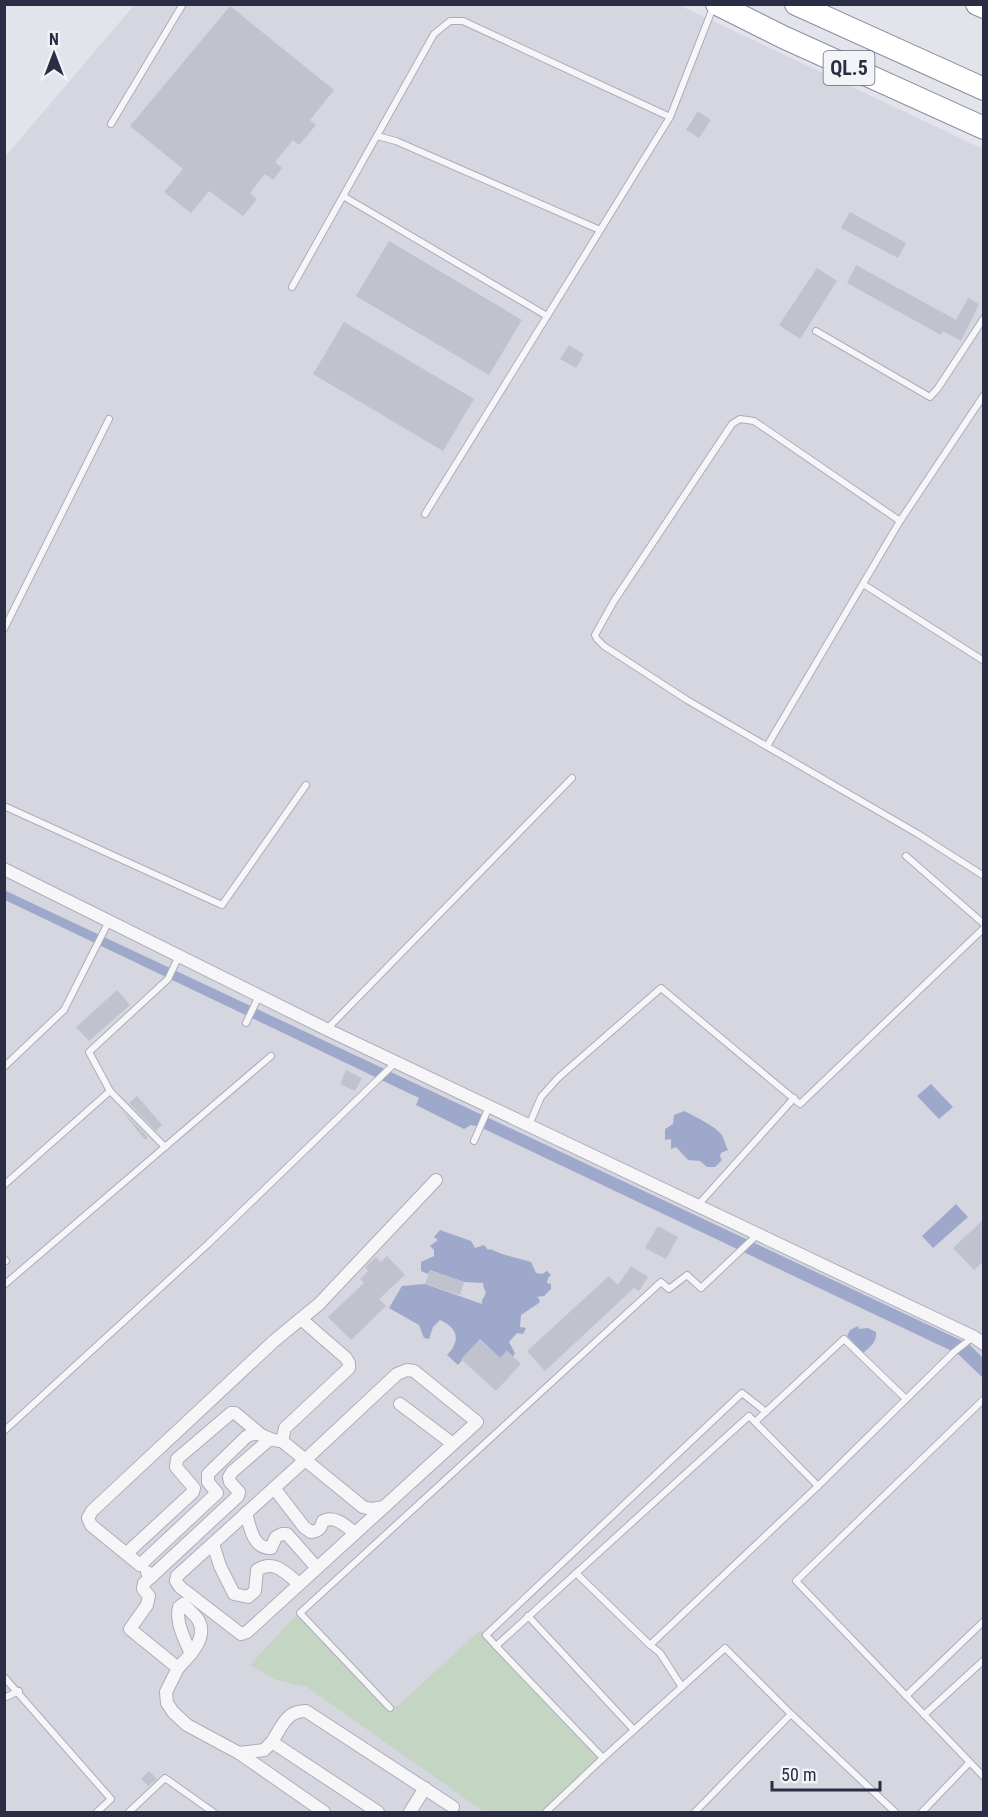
<svg xmlns="http://www.w3.org/2000/svg" width="988" height="1817" font-family="'Roboto Condensed',sans-serif">
<style>
.built{fill:#d5d6e0}
.green{fill:#c4d5c4}
.water{fill:#9ea8cb}
.building{fill:#c0c2ce}
.lines{fill:none;stroke-linecap:round;stroke-linejoin:round}
.lane-casing{stroke:#acadb9;stroke-width:8}
.street-casing{stroke:#acadb9;stroke-width:14}
.highway-casing{stroke:#8a8da2;stroke-width:24}
.lane{stroke:#f6f6f9;stroke-width:6}
.street{stroke:#f6f6f9;stroke-width:12}
.highway{stroke:#fff;stroke-width:22}
.labels{text-anchor:middle;dominant-baseline:central;stroke-width:6;stroke-linejoin:round;paint-order:stroke}
.shield{fill:#f3f4f8;stroke:#666979;stroke-width:1.5}
.shield-label{font-size:20px;font-weight:bold;fill:#2a2d43}
</style>
<rect width="100%" height="100%" fill="#e3e4eb"/>
<path class="built" d="M135 4 679 5 983 149V1812H5V157Z"/>
<path class="green" d="M301 1610 390 1708 399 1705 480 1630 603 1758 546 1812H484L307 1687 276 1680 250 1665Z"/>
<g class="water">
<path d="M4 890 969 1344 983 1358V1378L958 1354 480 1127 471 1125 464 1129 416 1105 419 1098 5 900Z"/>
<path d="M931 1084 953 1107 939 1119 917 1096Z"/>
<path d="M684 1111C694 1116 715 1126 721 1134 725 1139 725 1146 728 1150L721 1153 720 1156 722 1160 715 1167H707L700 1161 688 1160 676 1147 671 1149V1139L665 1140V1129L673 1124 674 1115Z"/>
<path d="M956 1204 968 1217 933 1248 922 1236Z"/>
<path d="M440 1230 471 1241 475 1248 484 1245 488 1250 490 1249 502 1254 531 1262 536 1273 542 1274 547 1271 551 1275 548 1278 547 1283 551 1284V1289L544 1296 537 1297 540 1300 539 1303 521 1315 520 1327 526 1328 523 1334 517 1333 509 1342 515 1353 513 1357 507 1351 500 1358 480 1339 458 1365 447 1355C461 1340 458 1328 440 1320L433 1327 429 1339 424 1338 419 1325 389 1308 402 1286 425 1284 482 1304V1300C489 1289 484 1294 483 1283L464 1282 430 1270 428 1274 421 1271V1262L434 1256V1250L430 1246 438 1240 434 1237Z"/>
<path d="M858 1326 859 1329 868 1328 876 1332C877 1342 871 1346 863 1353L847 1336 850 1330Z"/>
</g>
<g class="building">
<path d="M230 6 334 90 310 120 316 125 299 145 293 140 275 162 282 168 273 180 265 174 250 193 257 199 243 216 209 191 191 213 164 192 183 169 130 126Z"/>
<path d="M698 111 711 120 699 138 686 130Z"/>
<path d="M850 212 906 243 898 258 841 228Z"/>
<path d="M389 241 522 320 489 375 356 296Z"/>
<path d="M856 265 956 320 968 298 979 304 961 341 943 331 941 335 847 283Z"/>
<path d="M817 268 837 281 800 339 779 325Z"/>
<path d="M344 322 474 399 443 451 313 374Z"/>
<path d="M569 345 584 354 576 368 560 359Z"/>
<path d="M117 990 130 1005 89 1041 76 1027Z"/>
<path d="M346 1070 362 1078 355 1091 340 1084Z"/>
<path d="M137 1096 162 1125 156 1131 129 1103Z"/>
<path d="M121 1110 148 1137 145 1140Z"/>
<path d="M984 1219V1261L974 1270 953 1248Z"/>
<path d="M658 1226 678 1237 666 1259 645 1248Z"/>
<path d="M387 1256 405 1275 379 1299 386 1306 351 1340 328 1317 364 1283 360 1279 368 1271 365 1267 376 1257 381 1262Z"/>
<path d="M631 1266 648 1277 639 1291 634 1288 545 1371 527 1351 609 1276 618 1285Z"/>
<path d="M430 1270 464 1282 460 1295 425 1284Z"/>
<path d="M480 1339 500 1358 507 1351 521 1364 496 1391 461 1359Z"/>
<path d="M149 1771 157 1779 148 1786 141 1779Z"/>
</g>
<g class="lines">
<g class="lane-casing">
<g id="lane">
<path d="M111 124 183 4"/>
<path d="M377 136 396 141 600 230"/>
<path d="M343 196 547 316"/>
<path d="M292 287 434 34 450 21H463L670 117"/>
<path d="M816 331 930 397 938 388 984 318"/>
<path d="M425 514 670 117 714 5"/>
<path d="M900 521 754 421 740 419 732 424 614 601 595 635 597 639 604 646 687 700 918 834 984 876"/>
<path d="M863 584 984 661"/>
<path d="M4 629 109 419"/>
<path d="M767 746 900 521 984 395"/>
<path d="M4 806 222 905 306 785"/>
<path d="M906 856 984 924"/>
<path d="M246 1023 259 996"/>
<path d="M327 1029 572 778"/>
<path d="M4 1067 64 1010 109 921"/>
<path d="M110 1091 165 1147"/>
<path d="M529 1125 541 1097 558 1078 661 988 800 1104 984 928"/>
<path d="M474 1141 489 1107"/>
<path d="M4 1185 110 1091 89 1052 168 979 179 956"/>
<path d="M698 1205 794 1098"/>
<path d="M4 1259 6 1261"/>
<path d="M4 1285 271 1056"/>
<path d="M984 1399 796 1581 984 1777"/>
<path d="M755 1422 749 1416 496 1646 603 1758 725 1648 791 1714 895 1812"/>
<path d="M4 1431 208 1244 395 1063"/>
<path d="M818 1486 755 1422 844 1339 906 1399"/>
<path d="M576 1573 650 1645"/>
<path d="M528 1616 634 1730"/>
<path d="M496 1646 486 1635 742 1393 766 1412"/>
<path d="M4 1677 111 1799 97 1812"/>
<path d="M682 1687 660 1653 650 1645 818 1486 954 1352 973 1337"/>
<path d="M906 1696 984 1621"/>
<path d="M4 1698 19 1691"/>
<path d="M390 1708 300 1613 661 1282 669 1289 687 1275 701 1288 758 1234"/>
<path d="M924 1715 984 1660"/>
<path d="M129 1812 165 1778 213 1812"/>
<path d="M546 1812 603 1758"/>
<path d="M695 1812 791 1714"/>
<path d="M922 1812 969 1763"/>
</g>
</g>
<g class="street-casing">
<g id="street">
<path d="M4 869 326 1029 974 1337 984 1344"/>
<path d="M301 1319 346 1358 349 1363V1368L285 1428 282 1441 363 1507 372 1509 384 1507"/>
<path d="M407 1370 414 1371 477 1422 247 1632 241 1634 180 1587 176 1581 177 1576 305 1460 397 1374Z"/>
<path d="M400 1404 453 1444"/>
<path d="M282 1441C267 1442 260 1428 246 1437L208 1474V1482L217 1493 140 1565 91 1525 88 1518 92 1511 274 1341 319 1304 436 1180"/>
<path d="M274 1488 304 1527 311 1532C319 1531 321 1528 323 1521 335 1515 346 1526 355 1533"/>
<path d="M246 1513C250 1527 253 1549 271 1548L276 1537 282 1534H287L317 1568"/>
<path d="M213 1544 220 1566 234 1594 248 1597 255 1591 257 1570C274 1559 286 1573 299 1584"/>
<path d="M127 1553 193 1492 194 1488 176 1467 177 1459 231 1413H235L259 1433"/>
<path d="M147 1572 152 1576 238 1496 239 1492 230 1482 229 1477 232 1472 270 1439"/>
<path d="M152 1576 144 1583 143 1589 149 1596 147 1605 130 1629 178 1668 166 1692 167 1703 173 1712 187 1725 239 1753 324 1812"/>
<path d="M178 1668C190 1655 210 1637 197 1618 193 1613 187 1608 183 1604L179 1607C175 1622 185 1640 191 1654"/>
<path d="M272 1742C282 1726 286 1711 306 1711L453 1807"/>
<path d="M239 1753 264 1750 272 1742 378 1812"/>
<path d="M410 1812 425 1788"/>
</g>
</g>
<g class="highway-casing">
<g id="highway">
<path d="M717 4 783 37 984 128"/>
<path d="M796 4 984 89"/>
<path d="M977 4 984 7"/>
</g>
</g>
<use href="#lane" class="lane"/>
<use href="#street" class="street"/>
<use href="#highway" class="highway"/>
</g>
<g class="labels">
<rect class="shield" x="823.5" y="51" width="51" height="34" rx="4.5"/>
<g class="shield-label">
<text x="849" y="68">QL.5</text>
</g>
</g>
<rect width="988" height="1817" fill="none" stroke="#2a2d43" stroke-width="12"/>
<g transform="translate(54 54)" stroke="#f3f4f8" stroke-width="4.5" paint-order="stroke">
<path d="M0-4.5L10 22L0 15L-10 22Z" fill="#2a2d43"/>
<text y="-9" font-size="16" font-weight="bold" text-anchor="middle" fill="#2a2d43">N</text>
</g>
<path d="M772 1781v9h108v-9" fill="none" stroke="#2a2d43" stroke-width="3"/>
<text x="781" y="1781" font-size="18" fill="#2a2d43" stroke="#f3f4f8" stroke-width="4.5" paint-order="stroke">50 m</text>
</svg>
